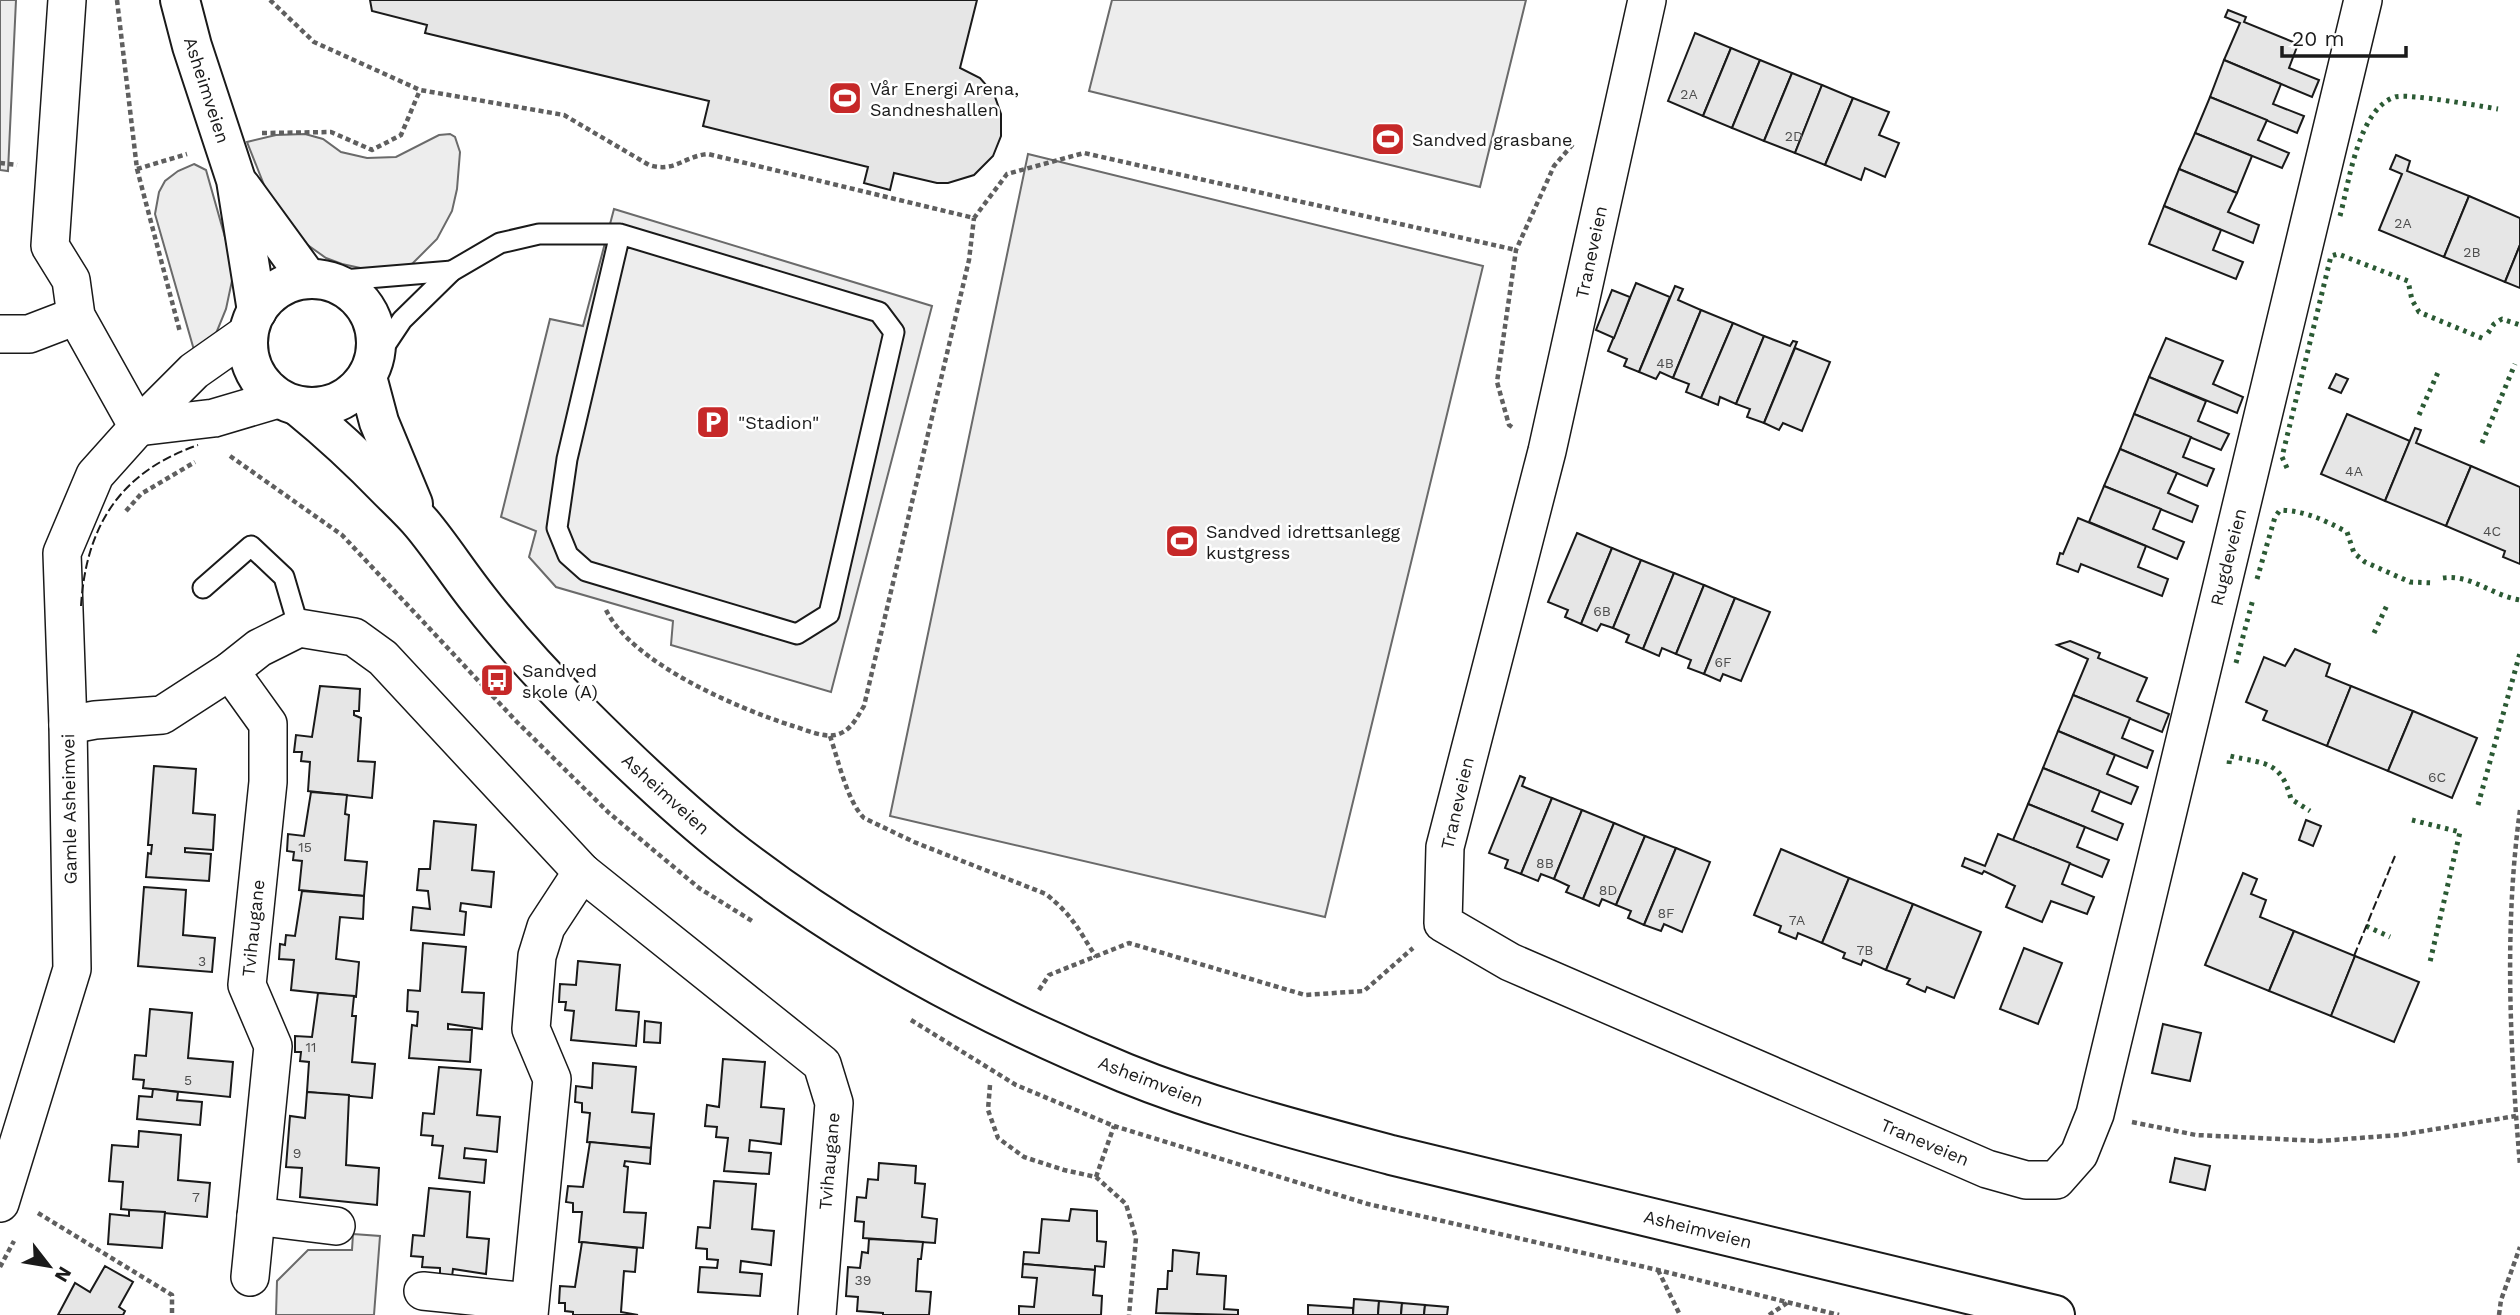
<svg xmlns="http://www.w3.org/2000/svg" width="2520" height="1315" font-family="'Work Sans',sans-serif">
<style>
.built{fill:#ededed;stroke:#6a6a6a;stroke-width:2}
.building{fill:#e6e6e6;stroke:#1a1a1a;stroke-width:2}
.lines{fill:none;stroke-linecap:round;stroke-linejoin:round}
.service-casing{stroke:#1a1a1a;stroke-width:23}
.minor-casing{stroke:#1a1a1a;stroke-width:40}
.secondary-casing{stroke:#1a1a1a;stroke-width:42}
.path{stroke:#5f5f5f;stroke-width:4.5;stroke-dasharray:5 3.5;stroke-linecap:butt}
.service{stroke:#fff;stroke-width:19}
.minor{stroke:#fff;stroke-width:37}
.secondary{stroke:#fff;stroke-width:38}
.hedge{stroke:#2b5a34;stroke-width:5;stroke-dasharray:3.5 5;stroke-linecap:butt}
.fence{stroke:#1a1a1a;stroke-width:2;stroke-dasharray:9 3.5;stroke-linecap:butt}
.labels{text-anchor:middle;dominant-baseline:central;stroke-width:5;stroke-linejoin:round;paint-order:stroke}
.number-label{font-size:14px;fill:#4d4d4d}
.poi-label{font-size:18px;fill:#1a1a1a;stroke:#fff;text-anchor:start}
.street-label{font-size:18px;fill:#1a1a1a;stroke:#fff}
</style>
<rect width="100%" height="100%" fill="#fff"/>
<g class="built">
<path d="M0 0H16L8 171 0 170Z"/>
<path d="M1112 0H1526L1480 187 1089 91Z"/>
<path d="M305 134 323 139 341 152 367 158 396 157 439 135 450 134 455 137 460 152 457 189 452 211 437 239 413 263 404 268 379 272 342 264 326 258 302 241 270 200 247 142 276 135Z"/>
<path d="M1028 154 1483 266 1325 917 890 816Z"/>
<path d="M194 164 206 170 232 262 233 276 226 309 215 336 196 357 155 214 159 192 165 181 178 171Z"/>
<path d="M614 209 932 306 831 692 671 645 673 621 556 587 529 557 536 531 501 517 550 319 583 326Z"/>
<path d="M353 1234 380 1236 374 1315H276L277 1281 308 1250H352Z"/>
</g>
<g class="building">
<path d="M370 0H977L960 68 980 78 994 94 1001 114V136L993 156 974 175 948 183H937L894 173 890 190 864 183 868 167 703 126 709 101 425 33 427 25 372 11Z"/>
<path d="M2228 10 2246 17 2244 22 2298 44 2289 68 2319 80 2312 97 2224 60 2240 23 2225 17Z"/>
<path d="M1695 33 1731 48 1703 116 1668 101Z"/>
<path d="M1731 48 1760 60 1732 128 1703 116Z"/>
<path d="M1760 60 1792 73 1764 141 1732 128Z"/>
<path d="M2224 60 2281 84 2273 104 2304 116 2297 133 2210 97Z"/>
<path d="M1792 73 1822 85 1795 153 1764 141Z"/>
<path d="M1822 85 1853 98 1825 165 1795 153Z"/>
<path d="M2210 97 2267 120 2258 140 2289 153 2282 168 2195 133Z"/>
<path d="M1853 98 1889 112 1879 135 1899 143 1885 177 1865 168 1861 180 1825 165Z"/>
<path d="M2195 133 2252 156 2237 193 2179 169Z"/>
<path d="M2396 155 2410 161 2407 171 2469 196 2444 257 2379 230 2402 174 2390 169Z"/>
<path d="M2179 169 2237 193 2228 212 2259 225 2253 243 2164 206Z"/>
<path d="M2469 196 2520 218V245L2505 282 2444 257Z"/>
<path d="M2164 206 2221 230 2213 250 2243 262 2236 279 2149 244Z"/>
<path d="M2520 245V288L2505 282Z"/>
<path d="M1636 283 1670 297 1639 372 1624 366 1627 359 1608 351Z"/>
<path d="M1675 286 1683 289 1678 300 1701 310 1673 378 1660 372 1656 379 1639 372Z"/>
<path d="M1612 290 1630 297 1614 338 1596 330Z"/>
<path d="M1701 310 1733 323 1701 398 1686 392 1689 384 1673 378Z"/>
<path d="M1733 323 1764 336 1736 404 1720 397 1718 405 1701 398Z"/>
<path d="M1764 336 1790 346 1793 341 1797 342 1764 423 1747 417 1750 409 1736 404Z"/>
<path d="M2166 338 2223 361 2213 384 2243 397 2237 413 2149 377Z"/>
<path d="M1795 348 1830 362 1802 431 1783 423 1779 430 1764 423Z"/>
<path d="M2336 374 2348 379 2341 393 2329 388Z"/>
<path d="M2149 377 2206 401 2198 421 2229 434 2221 450 2134 414Z"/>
<path d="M2134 414 2191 437 2183 457 2214 469 2207 486 2120 449Z"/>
<path d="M2347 414 2410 441 2385 501 2321 474Z"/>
<path d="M2415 428 2421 430 2416 443 2471 466 2446 526 2385 501Z"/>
<path d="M2120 449 2177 473 2168 493 2198 506 2192 522 2104 486Z"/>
<path d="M2471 466 2520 487V564L2503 557 2505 551 2446 526Z"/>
<path d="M2104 486 2161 509 2153 529 2184 542 2177 559 2089 522Z"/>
<path d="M2078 518 2146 546 2138 567 2168 579 2162 596 2081 564 2078 572 2057 564 2060 553 2063 554Z"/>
<path d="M1577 533 1612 548 1581 624 1565 617 1568 610 1548 602Z"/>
<path d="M1612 548 1641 560 1613 628 1601 624 1597 631 1581 624Z"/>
<path d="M1641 560 1674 573 1643 649 1626 642 1629 635 1613 628Z"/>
<path d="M1674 573 1704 585 1676 654 1662 648 1659 656 1643 649Z"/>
<path d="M1704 585 1735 598 1704 674 1688 668 1691 660 1676 654Z"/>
<path d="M1735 598 1770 612 1741 681 1723 674 1720 681 1704 674Z"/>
<path d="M2070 641 2100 653 2098 658 2147 678 2137 701 2169 714 2162 732 2073 695 2088 659 2057 645Z"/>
<path d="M2295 649 2330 664 2326 676 2351 686 2327 746 2263 720 2267 711 2246 702 2264 657 2285 666Z"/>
<path d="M320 686 360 689 359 711H354V715L361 718 358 761 375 762 372 798 308 791 310 762 301 761 302 752H294L296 735 312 737Z"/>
<path d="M2351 686 2413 711 2388 771 2327 746Z"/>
<path d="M2073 695 2130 718 2122 738 2153 751 2147 768 2058 731Z"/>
<path d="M2413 711 2477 738 2452 798 2388 771Z"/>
<path d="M2058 731 2115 755 2107 774 2138 787 2131 804 2043 768Z"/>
<path d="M154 766 196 769 193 813 215 815 213 850 185 848V852L211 854 209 881 146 877 148 853 151 854 152 845H148Z"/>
<path d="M2043 768 2100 791 2092 811 2123 824 2117 840 2028 804Z"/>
<path d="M1520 776 1525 778 1522 786 1552 798 1521 874 1505 868 1508 860 1489 853Z"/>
<path d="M311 792 347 795 345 814 349 815 345 860 367 862 364 896 299 890 302 861 293 860 294 852 287 851 288 834 304 836Z"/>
<path d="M1552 798 1582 810 1554 879 1541 874 1538 881 1521 874Z"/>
<path d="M2028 804 2085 827 2077 847 2109 860 2102 877 2013 840Z"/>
<path d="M1582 810 1614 823 1583 899 1566 892 1569 886 1554 879Z"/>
<path d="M2306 820 2321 826 2313 846 2299 840Z"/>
<path d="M434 821 476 825 472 870 494 872 491 907 461 903 460 911 466 912 464 935 411 930 413 907 430 909 428 891 417 890 419 869H430Z"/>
<path d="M1614 823 1645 836 1616 905 1602 899 1599 906 1583 899Z"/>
<path d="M1998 834 2070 863 2062 884 2094 897 2087 914 2051 901 2042 922 2006 907 2015 886 1984 871 1982 874 1962 866 1965 858 1985 866Z"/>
<path d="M1645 836 1676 848 1644 925 1628 918 1631 911 1616 905Z"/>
<path d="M1676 848 1710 862 1682 932 1664 924 1661 931 1644 925Z"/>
<path d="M1781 849 1849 878 1822 943 1798 933 1796 939 1779 932 1781 926 1754 915Z"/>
<path d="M2243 873 2257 879 2251 894 2266 900 2260 917 2294 931 2269 991 2205 965Z"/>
<path d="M1849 878 1913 904 1886 970 1863 960 1861 965 1843 958 1845 953 1822 943Z"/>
<path d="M144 887 186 890 183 935 215 938 212 972 138 966Z"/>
<path d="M302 891 364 896 363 919 340 917 336 959 359 962 356 997 291 990 294 960 279 959 280 944 285 945 286 935 295 936Z"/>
<path d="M1913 904 1981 932 1954 998 1927 987 1925 992 1907 984 1910 979 1886 970Z"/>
<path d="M2294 931 2355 956 2331 1016 2269 991Z"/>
<path d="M423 943 466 947 462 992 484 993 482 1029 448 1024V1029L472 1030 470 1062 409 1058 412 1025 417 1026 418 1012 407 1011 408 990 420 991Z"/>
<path d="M2024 948 2062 963 2038 1024 2000 1009Z"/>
<path d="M2355 956 2419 982 2394 1042 2331 1016Z"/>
<path d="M578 961 620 965 616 1010 639 1012 636 1046 571 1040 574 1011 565 1010 566 1002H559L560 984 576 985Z"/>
<path d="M318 993 354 996 352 1016H356L352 1062 375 1064 372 1098 307 1092 309 1062 300 1061 301 1052H295V1036L312 1037Z"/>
<path d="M150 1009 192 1013 188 1058 233 1062 230 1097 143 1088 144 1080 133 1079 135 1055 146 1056Z"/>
<path d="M645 1021 661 1023 660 1043 644 1042Z"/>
<path d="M2163 1024 2201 1033 2190 1081 2152 1073Z"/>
<path d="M723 1059 765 1062 761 1107 784 1109 781 1144 750 1140 749 1151 771 1153 769 1174 724 1171 728 1138 716 1137 717 1127 705 1126 707 1105 719 1107Z"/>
<path d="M593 1063 636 1067 632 1112 654 1114 651 1148 587 1142 590 1113 582 1112V1103L575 1102 576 1086 592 1088Z"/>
<path d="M439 1067 481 1070 477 1115 500 1117 497 1152 465 1148 464 1158 486 1160 484 1183 439 1178 443 1146 432 1145 433 1136 421 1135 423 1113 434 1114Z"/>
<path d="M153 1089 178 1092 177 1100 202 1102 200 1125 137 1119 139 1096 152 1097Z"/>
<path d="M307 1092 349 1095 346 1165 379 1168 377 1205 300 1197 302 1168 286 1167 290 1116 305 1118Z"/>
<path d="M139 1131 181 1135 178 1180 210 1183 207 1217 121 1209 123 1182 109 1181 112 1145 138 1147Z"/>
<path d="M590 1142 651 1148 650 1164 625 1161 624 1166 628 1167 624 1212 646 1213 643 1248 579 1242 582 1212H573V1203L566 1202 568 1186 583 1187Z"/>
<path d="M2175 1158 2210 1166 2205 1190 2170 1182Z"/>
<path d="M879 1163 916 1166 915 1183 925 1184 922 1217 937 1219 935 1243 863 1238 864 1222 855 1221 857 1197 866 1198 868 1179 878 1180Z"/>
<path d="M714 1181 756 1184 752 1229 774 1231 771 1265 741 1261 740 1272 762 1274 760 1296 698 1292 700 1267 717 1268 718 1260 707 1259V1249L696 1248 698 1227 710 1228Z"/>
<path d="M429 1188 470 1192 467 1237 489 1239 486 1274 453 1269 452 1277 440 1276V1268L422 1267 423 1257 411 1256 413 1235 424 1236Z"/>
<path d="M1071 1209 1097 1211V1241L1106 1242 1104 1267 1095 1266V1270L1023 1264 1024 1252 1039 1253 1042 1219 1069 1221Z"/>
<path d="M129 1210 165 1212 162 1248 108 1244 110 1214 129 1216Z"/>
<path d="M869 1239 923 1242 921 1259H918L916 1291 931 1292 929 1315H883V1313L857 1311 858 1297 846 1296 848 1267 860 1268 862 1252 868 1253Z"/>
<path d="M582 1242 637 1248 635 1272 624 1271 621 1312 638 1315H573V1312L565 1311V1303H559L560 1286 575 1287Z"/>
<path d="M1173 1250 1199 1253 1197 1274 1226 1276 1224 1309 1238 1310V1315L1156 1313 1158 1289H1167L1168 1271H1172Z"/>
<path d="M1023 1264 1095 1270 1093 1295 1102 1296 1101 1315H1019V1306L1034 1307 1037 1278 1022 1277Z"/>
<path d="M105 1266 133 1282 119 1307 125 1311 123 1315H58L75 1283 90 1292Z"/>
<path d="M1354 1299 1379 1301 1378 1315H1353Z"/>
<path d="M1379 1301 1402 1303 1401 1315H1378Z"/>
<path d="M1402 1303 1425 1305 1424 1315H1401Z"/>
<path d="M1308 1305 1353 1308V1315H1308Z"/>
<path d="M1425 1305 1448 1307 1447 1315H1424Z"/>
</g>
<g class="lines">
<g class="service-casing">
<g id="service">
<path d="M331 281 452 271"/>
<path d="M372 365 402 320 452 271 500 243 539 234H620L879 312 894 332 829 614 797 634 586 571 568 555 557 528 567 459 620 234"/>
<path d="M203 588 251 546 284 577 299 628"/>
</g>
</g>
<g class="minor-casing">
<g id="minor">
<path d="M67 0 50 246 71 280 76 316 138 427"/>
<path d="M1647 0 1547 451 1445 847 1443 923 1510 962 1987 1169 2026 1180H2056L2079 1154 2095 1114 2363 0"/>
<path d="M0 334H29L76 316"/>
<path d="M138 427 214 418 278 399"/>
<path d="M230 671 268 724V782L247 985 273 1046 250 1277"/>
<path d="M68 725 95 720 162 715 230 671 259 648 299 628 354 637 383 658 582 872 822 1064 834 1103 817 1315"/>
<path d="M0 1203 72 969 68 725 62 553 95 475 138 427 194 371 248 333"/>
<path d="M256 1216 336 1226"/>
<path d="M423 1291 529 1302"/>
<path d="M529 1315 552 1079 531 1029 537 956 546 927 582 872"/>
</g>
</g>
<g class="secondary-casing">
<g id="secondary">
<path d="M180 0 192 46 236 180 257 311"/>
<path d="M241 187 308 279"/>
<circle cx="312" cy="343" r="64"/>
<path d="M367 377 379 422 413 504"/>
<path d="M299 407C331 433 360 460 389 490 400 501 412 512 422 524 442 548 459 575 479 600 510 640 543 676 579 712 625 758 673 804 724 845 844 940 984 1015 1125 1073 1211 1108 1302 1131 1391 1155L2055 1315"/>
</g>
</g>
<g class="path">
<path d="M117 0 137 169 180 332"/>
<path d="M270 0 314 42 420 90 564 115 649 165C675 173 684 156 708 154L974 218 1007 174 1084 153 1516 250"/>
<path d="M262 133 331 132 372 150 401 135 420 90"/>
<path d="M0 163 17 165"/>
<path d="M137 169 187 154"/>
<path d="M1512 427 1509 425 1497 382 1516 250 1554 166 1573 144"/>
<path d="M230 456 342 535 517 722 609 813 699 888 752 921"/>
<path d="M126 511 141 494 195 462"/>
<path d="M606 610C633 664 737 708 793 726 807 730 825 739 839 734 852 729 857 717 864 706L969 260 974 218"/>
<path d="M830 736C838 759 847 801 864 818L914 842 1046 894C1074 917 1078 929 1096 957"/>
<path d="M2520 810C2504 927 2510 1048 2520 1165"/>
<path d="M1039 990 1049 975 1129 943 1305 995 1364 991 1413 948"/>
<path d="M911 1020 1016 1085 1114 1126 1368 1204 1658 1270 1839 1315"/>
<path d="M990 1085 988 1110 998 1138 1024 1157 1064 1170 1096 1177 1126 1204 1136 1238 1129 1315"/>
<path d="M2132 1122 2196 1135 2320 1141 2399 1135 2516 1116"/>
<path d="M1096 1177 1114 1126"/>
<path d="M38 1213 172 1295V1315"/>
<path d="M0 1267 14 1241"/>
<path d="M1658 1270 1680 1315"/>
<path d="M1769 1315 1787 1303"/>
<path d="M2499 1315 2501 1300 2520 1247"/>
</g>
<use href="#service" class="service"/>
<use href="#minor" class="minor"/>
<use href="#secondary" class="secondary"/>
<g class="hedge">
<path d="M2340 216C2349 183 2358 109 2395 97 2407 93 2480 106 2498 109"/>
<path d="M2488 333 2494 324 2502 319 2520 325"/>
<path d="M2419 415 2439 370"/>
<path d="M2482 443 2515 364"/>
<path d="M2287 468 2282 457 2331 256 2338 254 2408 281 2412 300 2419 312 2484 339"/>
<path d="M2443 578C2471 574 2493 596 2520 600"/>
<path d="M2257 579 2275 517 2280 510C2306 511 2324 520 2347 532L2354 553 2365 562 2410 582 2433 583"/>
<path d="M2374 633 2388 603"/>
<path d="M2236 663 2253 599"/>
<path d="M2229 764 2230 756C2266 764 2281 761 2291 799L2310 811"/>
<path d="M2478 805 2520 653"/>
<path d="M2412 820 2460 832 2430 962"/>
<path d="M2366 926 2390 937"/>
</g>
<g class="fence">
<path d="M81 606C86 526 120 472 198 445"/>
<path d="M2354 956 2395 856"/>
</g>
</g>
<defs>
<g id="stadium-square" transform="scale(1.75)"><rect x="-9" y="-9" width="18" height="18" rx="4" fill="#c62828" stroke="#fff"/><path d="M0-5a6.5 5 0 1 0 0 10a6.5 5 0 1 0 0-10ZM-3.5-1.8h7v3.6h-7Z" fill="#fff"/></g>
<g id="parking-square" transform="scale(1.75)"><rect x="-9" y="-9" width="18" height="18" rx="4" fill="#c62828" stroke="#fff"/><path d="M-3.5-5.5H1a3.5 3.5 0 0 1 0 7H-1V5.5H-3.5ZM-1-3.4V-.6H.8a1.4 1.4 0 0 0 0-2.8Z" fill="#fff"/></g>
<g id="bus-square" transform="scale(1.75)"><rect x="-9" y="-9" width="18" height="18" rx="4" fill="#c62828" stroke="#fff"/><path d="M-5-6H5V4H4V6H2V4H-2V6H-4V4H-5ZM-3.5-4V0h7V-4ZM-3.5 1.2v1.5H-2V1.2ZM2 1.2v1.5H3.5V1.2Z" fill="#fff"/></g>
</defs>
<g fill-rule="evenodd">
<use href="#stadium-square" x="845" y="98"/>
<use href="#stadium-square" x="1388" y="139"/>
<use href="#parking-square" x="713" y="422"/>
<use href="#stadium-square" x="1182" y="541"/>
<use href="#bus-square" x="497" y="680"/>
</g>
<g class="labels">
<g class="number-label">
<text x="1689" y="94">2A</text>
<text x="1794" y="136">2D</text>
<text x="2403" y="223">2A</text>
<text x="2472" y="252">2B</text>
<text x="1665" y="363">4B</text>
<text x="2354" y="471">4A</text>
<text x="2492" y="531">4C</text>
<text x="1602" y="611">6B</text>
<text x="1723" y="662">6F</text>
<text x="2437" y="777">6C</text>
<text x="305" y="847">15</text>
<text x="1545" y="863">8B</text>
<text x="1608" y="890">8D</text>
<text x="1666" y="913">8F</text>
<text x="1797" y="920">7A</text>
<text x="1865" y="950">7B</text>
<text x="202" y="961">3</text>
<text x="311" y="1047">11</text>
<text x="188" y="1080">5</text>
<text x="297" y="1153">9</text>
<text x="196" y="1197">7</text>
<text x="863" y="1280">39</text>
</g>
<g class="poi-label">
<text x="870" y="88">Vår Energi Arena,<tspan x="870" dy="21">Sandneshallen</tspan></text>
<text x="1412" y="139">Sandved grasbane</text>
<text x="738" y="422">"Stadion"</text>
<text x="1206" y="531">Sandved idrettsanlegg<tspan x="1206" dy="21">kustgress</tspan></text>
<text x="522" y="670">Sandved<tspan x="522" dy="21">skole (A)</tspan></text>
</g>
<g class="street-label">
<text transform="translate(207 90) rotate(72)">Asheimveien</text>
<text transform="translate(1591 252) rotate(-78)">Traneveien</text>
<text transform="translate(2228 557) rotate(-76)">Rugdeveien</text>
<text transform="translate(666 794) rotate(42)">Asheimveien</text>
<text transform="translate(1457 803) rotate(-77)">Traneveien</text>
<text transform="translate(69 809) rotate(-91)">Gamle Asheimvei</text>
<text transform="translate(253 928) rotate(-84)">Tvihaugane</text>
<text transform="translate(1151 1081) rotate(21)">Asheimveien</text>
<text transform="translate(1925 1142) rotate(23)">Traneveien</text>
<text transform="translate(829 1161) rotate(-85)">Tvihaugane</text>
<text transform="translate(1698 1229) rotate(14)">Asheimveien</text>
</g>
</g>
<g transform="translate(49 1266) rotate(121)" stroke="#ffffff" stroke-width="5" paint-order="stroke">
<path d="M0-5L12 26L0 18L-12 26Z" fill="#1a1a1a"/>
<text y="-10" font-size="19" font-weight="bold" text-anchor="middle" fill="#1a1a1a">N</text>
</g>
<path d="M2282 46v10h124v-10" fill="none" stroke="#1a1a1a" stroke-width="3.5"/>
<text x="2292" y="46" font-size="21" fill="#1a1a1a" stroke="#ffffff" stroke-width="5" paint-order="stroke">20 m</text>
</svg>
